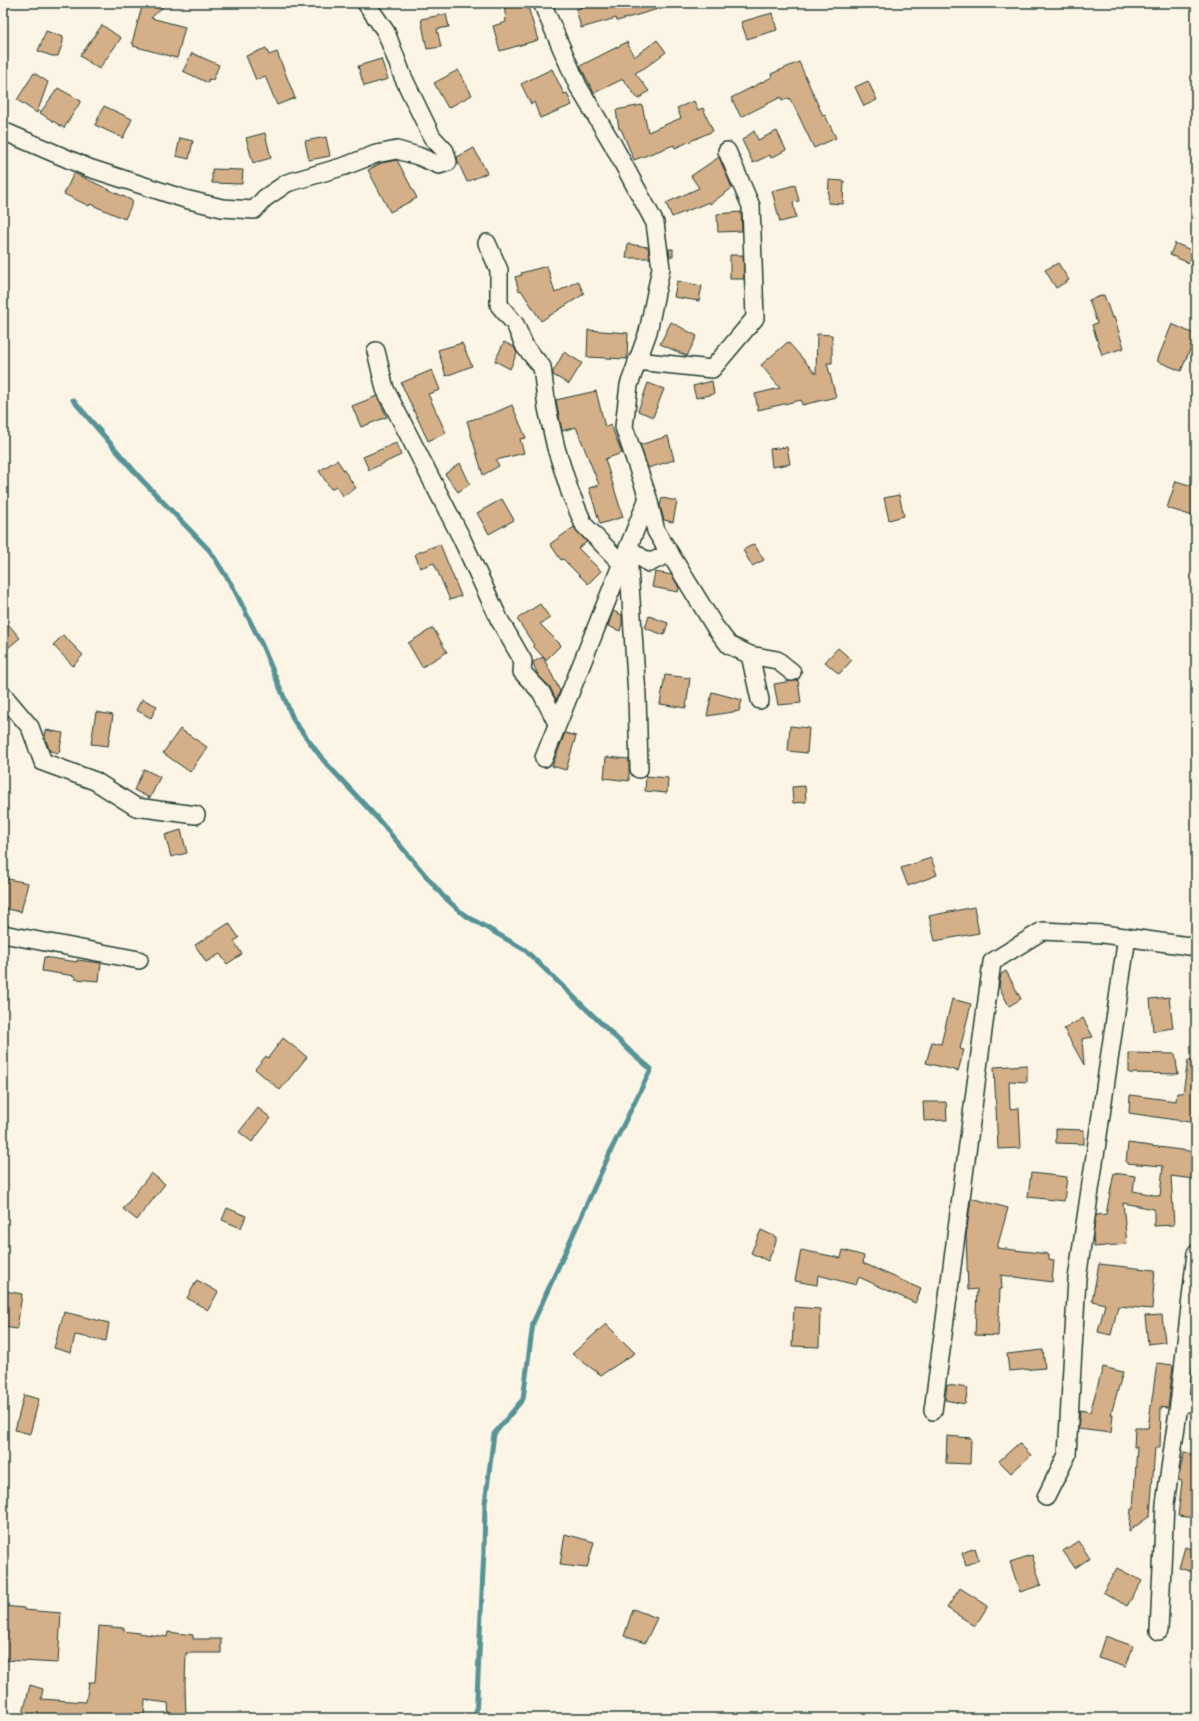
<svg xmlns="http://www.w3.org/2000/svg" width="1199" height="1721" font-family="'Shantell Sans',sans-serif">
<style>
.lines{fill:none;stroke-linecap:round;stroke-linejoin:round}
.stream{stroke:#579397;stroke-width:5}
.building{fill:#d5af87;stroke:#1f3d34}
.street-casing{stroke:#1f3d34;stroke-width:20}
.street{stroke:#fcf5e5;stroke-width:17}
</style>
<rect width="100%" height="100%" fill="#fcf5e5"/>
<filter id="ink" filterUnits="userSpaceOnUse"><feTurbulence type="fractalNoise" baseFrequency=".025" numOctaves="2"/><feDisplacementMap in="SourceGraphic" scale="8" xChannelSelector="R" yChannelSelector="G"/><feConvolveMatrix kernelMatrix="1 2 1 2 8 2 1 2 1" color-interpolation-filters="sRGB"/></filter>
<g filter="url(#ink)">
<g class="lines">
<path class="stream" d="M73 400 141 479 210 551 233 587 262 645 294 721 324 761 377 818 443 896 463 914 525 950 631 1052 651 1069 613 1146 533 1323 523 1399 494 1434 485 1503 484 1550 476 1718"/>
</g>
<g class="building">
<path d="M143 3H167L151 18 185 27 177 58 133 46 134 44 132 43Z"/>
<path d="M504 3H528L529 10 538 40 500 51 493 26 506 22Z"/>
<path d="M596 3H665V7L617 21 616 18 581 28 576 9Z"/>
<path d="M772 13 777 30 747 39 741 22Z"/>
<path d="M446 14 449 27 437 29 441 47 427 49 421 19Z"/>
<path d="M102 25 121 38 99 69 80 56Z"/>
<path d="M46 31 63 37V42L58 56H52L38 51Z"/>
<path d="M657 40 666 52 646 67 635 73 649 91 638 99 623 79 594 93 580 66 627 42 634 57Z"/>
<path d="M266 48 269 55 277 52 295 98 277 105 265 76 256 80 246 56Z"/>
<path d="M192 53 219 65 213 80 208 79V83L183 71Z"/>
<path d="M381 59 388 79 364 86 358 66Z"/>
<path d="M799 62 823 116 825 115 836 138 814 148 794 106 789 98 782 101 781 97 741 117 731 98 772 77 771 74Z"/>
<path d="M552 69 564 94 567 93 572 105 540 118 534 102 531 104 521 84Z"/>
<path d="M458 70 472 95 448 108 434 83Z"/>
<path d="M34 73 48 82 37 113 17 100Z"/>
<path d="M868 81 877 100 864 106 855 87Z"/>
<path d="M58 88 81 101 64 128 40 113Z"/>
<path d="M694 101 698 110 703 108 713 131 675 148 674 145 634 160 621 129H619L616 110 642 105 648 132 681 118 677 108Z"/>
<path d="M104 106 132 119 123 138 95 125Z"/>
<path d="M754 131 758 140 777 131 786 150 771 158 770 155 753 163 742 140Z"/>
<path d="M265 133 271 158 253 163 246 138Z"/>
<path d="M326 137 330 156 309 160 305 141Z"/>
<path d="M180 138 193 141 189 159 176 156Z"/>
<path d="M474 148 487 173 467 182 458 162 457 157Z"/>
<path d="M719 157 732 188 710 204 709 202 672 217 666 203 699 188 691 176Z"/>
<path d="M397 160 417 198 390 212 368 170 381 163Z"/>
<path d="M212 169 243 170 242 184 212 183Z"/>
<path d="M74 173 133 201 125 219 90 204 89 206 64 194Z"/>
<path d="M829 180 844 181 843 204 828 203Z"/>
<path d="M795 185 799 201 793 202 796 218 780 222 772 191Z"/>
<path d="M741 212 742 231 718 232 717 214Z"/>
<path d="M1175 243 1195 252 1189 263 1170 255Z"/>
<path d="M628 244 648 247 650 258H626Z"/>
<path d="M669 249H673V257H670Z"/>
<path d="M730 255H743L744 279H730Z"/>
<path d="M1058 263 1069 280 1056 288 1045 270Z"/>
<path d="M547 266 555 293 578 281 584 294 541 321 521 290 519 291 515 277 522 275 521 273Z"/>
<path d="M677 281 702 286 699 301 674 297Z"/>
<path d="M1104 295 1112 318 1114 317 1124 348 1102 355 1092 325 1097 323 1089 300Z"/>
<path d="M671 322 697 336 687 356 660 344Z"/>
<path d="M1172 324 1196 335 1181 371 1157 361Z"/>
<path d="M588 330 628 333 627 359 587 357Z"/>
<path d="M817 334 832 335V363H827L836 397 802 405 801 400 758 410 755 394 780 388 761 365 788 342 816 374Z"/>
<path d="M504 342 514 347 517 353 510 369 495 361Z"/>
<path d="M462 343 472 366 446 376 438 350Z"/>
<path d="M564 352 582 363 569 384 553 375V372Z"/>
<path d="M432 370 440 390 428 394 446 433 428 441 401 383Z"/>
<path d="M712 381 714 394 696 398 693 386Z"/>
<path d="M648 383 664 389 653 417 638 411Z"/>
<path d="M596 391 605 427 611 425 622 453 605 459 623 517 600 524 589 488 599 485 576 427 562 431 556 400Z"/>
<path d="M377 396 387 417 361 427 352 406Z"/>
<path d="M512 405 526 438 520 439 524 453 496 460 499 466 483 475 467 421 494 413Z"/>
<path d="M668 436 674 460 648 468 640 445Z"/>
<path d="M396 443 401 455 369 470 363 457Z"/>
<path d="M787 447 790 464 772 467 770 449Z"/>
<path d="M337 460 356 488 343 496 336 486 331 489 319 471Z"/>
<path d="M460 463 470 484 458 492 445 474Z"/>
<path d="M1176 481 1196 487V517L1167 508Z"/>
<path d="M899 495 904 516 889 520 884 498Z"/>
<path d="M662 498 677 501 673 522 664 520 660 506Z"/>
<path d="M502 499 514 520 489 534 477 513Z"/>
<path d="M574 527 587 542 578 548 601 571 588 584 563 559 561 560 550 544Z"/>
<path d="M440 544 461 596 450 600 434 563 420 568 415 554Z"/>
<path d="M754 544 764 560 752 566 743 550Z"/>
<path d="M655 572 672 575 679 588 678 592 652 587Z"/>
<path d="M540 604 550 618 540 624 561 645 546 660 533 646 534 645 517 619Z"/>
<path d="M613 611 622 615V624L620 631 608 626Z"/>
<path d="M649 616 668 623 664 635 645 628Z"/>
<path d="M3 618 20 638 3 652Z"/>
<path d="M433 628 447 652 422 667 408 643Z"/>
<path d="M63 635 83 655 73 666 53 645Z"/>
<path d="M838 648 852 660 839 674 825 662Z"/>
<path d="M543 657 560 691 556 700 550 687 538 675 533 663V662Z"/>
<path d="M665 675 690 678 686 708 660 704Z"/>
<path d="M798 680 801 703 778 705 774 684Z"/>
<path d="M712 692 742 700 739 711 707 716Z"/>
<path d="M142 699 157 706 151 718 136 710Z"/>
<path d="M96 712 113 715 108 746 91 744Z"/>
<path d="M790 726 809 728 807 753 788 751Z"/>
<path d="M180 729 207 747 190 772 163 753Z"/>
<path d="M46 730 63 733 59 753 50 751 45 738Z"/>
<path d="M565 733 576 736 566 770 552 766Z"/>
<path d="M606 757 629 759V781L604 778Z"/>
<path d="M144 769 160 777 150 798 134 790Z"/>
<path d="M646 776 668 778 667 793 645 791Z"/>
<path d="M805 786 806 802 793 803 792 787Z"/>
<path d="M181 830 187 853 171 857 165 835Z"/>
<path d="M931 858 937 875 908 886 901 868Z"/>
<path d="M3 878 28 883 21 912 3 908Z"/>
<path d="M974 907 979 933 935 941 929 916Z"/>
<path d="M229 923 239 938 234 941 242 954 227 964 220 954 206 962 195 945Z"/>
<path d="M44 957 77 962V960L101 963 99 981 75 979V976L42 971Z"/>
<path d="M1006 971 1021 999 1009 1006 999 987 1001 974Z"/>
<path d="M1169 997 1173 1028 1153 1031 1150 999Z"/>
<path d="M952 999 971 1004 960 1049 964 1050 958 1071 926 1063 932 1042 941 1044Z"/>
<path d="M1083 1018 1093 1037 1082 1039 1084 1065 1064 1029Z"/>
<path d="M283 1038 307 1057 280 1090 255 1069 266 1056 268 1058Z"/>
<path d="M1129 1053 1175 1054 1178 1074 1129 1073Z"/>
<path d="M1188 1060 1196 1061V1123L1129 1113 1130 1095 1176 1101 1177 1093H1183Z"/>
<path d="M1027 1065V1082L1009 1081 1010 1109 1019 1108 1021 1148 998 1149 994 1067Z"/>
<path d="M923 1102H946L947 1120 924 1121Z"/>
<path d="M258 1108 271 1118 252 1142 239 1132Z"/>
<path d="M1056 1129 1084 1130V1144L1056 1143Z"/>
<path d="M1128 1143 1196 1152 1193 1179 1171 1176 1174 1225 1154 1226V1209L1123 1203 1127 1244 1094 1247 1093 1236 1096 1215 1106 1214 1114 1173 1135 1176 1133 1191 1160 1196 1163 1166 1126 1163Z"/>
<path d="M151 1173 165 1184 137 1220 123 1209Z"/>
<path d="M1031 1173 1067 1177 1064 1201 1028 1197Z"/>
<path d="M971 1198 1008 1208 997 1248 1049 1254V1259L1054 1260 1052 1282 1001 1275 1002 1289H1000L998 1336 975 1335 977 1289 968 1290 966 1236Z"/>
<path d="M227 1208 246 1216 241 1228 222 1220Z"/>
<path d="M761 1230 776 1237V1242L768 1261 751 1253Z"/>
<path d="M801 1250 841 1258 843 1250 864 1256 863 1263 921 1289 915 1303 859 1277 856 1285 818 1275 817 1285 795 1281Z"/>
<path d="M1099 1264 1155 1270 1152 1309 1118 1306 1111 1335 1098 1332 1105 1304 1092 1301Z"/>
<path d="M197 1280 218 1292 208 1310 187 1298Z"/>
<path d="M5 1291 22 1294 17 1329 3 1327Z"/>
<path d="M794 1307 820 1309 819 1347 792 1346Z"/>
<path d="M64 1312 109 1323 106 1341 75 1335 71 1353 54 1348Z"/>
<path d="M1162 1315 1165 1342 1148 1344 1145 1316Z"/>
<path d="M606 1324 635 1353 601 1375 572 1354Z"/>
<path d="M1043 1350 1045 1368 1009 1371 1007 1354Z"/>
<path d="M1157 1363 1173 1365 1168 1408 1161 1407 1160 1448H1155L1150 1516 1129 1531 1131 1509H1133L1137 1447H1134L1135 1428H1148Z"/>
<path d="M1103 1367 1123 1372 1111 1414H1113L1111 1433 1078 1429 1080 1410 1090 1412Z"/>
<path d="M947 1385 968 1388 965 1404 945 1400Z"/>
<path d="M24 1395 39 1399 30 1434 15 1430Z"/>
<path d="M947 1436 971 1438 970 1464 946 1463Z"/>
<path d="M1019 1443 1031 1455 1011 1473 999 1461Z"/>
<path d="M1184 1452 1196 1455V1518L1178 1516 1182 1481 1178 1480Z"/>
<path d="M565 1534 594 1542 587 1568 560 1565Z"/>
<path d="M1078 1541 1090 1558 1075 1568 1063 1551Z"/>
<path d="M1185 1547 1196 1550V1573L1179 1568Z"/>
<path d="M975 1548 979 1560 966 1565 962 1553Z"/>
<path d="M1032 1555 1041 1585 1020 1592 1010 1562Z"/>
<path d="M1117 1568 1142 1581 1127 1606 1103 1592Z"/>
<path d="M960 1588 988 1606 975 1626 947 1608Z"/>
<path d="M3 1606 24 1608V1610L61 1613 58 1663 3 1660Z"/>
<path d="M633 1609 657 1618 645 1643 624 1636Z"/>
<path d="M99 1626 124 1628V1631L167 1637 168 1632 193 1635V1639H221V1653H186L185 1684 186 1718H169L168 1703 145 1700 144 1716 112 1713 111 1718H91L72 1715V1718H22L30 1685 43 1689 41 1699 86 1702 89 1682H95Z"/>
<path d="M1105 1636 1133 1646 1126 1667 1098 1658Z"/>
</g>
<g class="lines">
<g class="street-casing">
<g id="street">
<path d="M542 3 578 86 612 143 655 223 661 268 648 332 629 385 624 427 648 498 544 758"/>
<path d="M3 131 89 168 185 199 222 208 254 210 265 198 287 183 345 166 376 154 397 150 418 156 439 165 448 162 445 151 432 137 403 77 386 32 366 3"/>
<path d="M487 243 499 270V305L515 324 525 347 542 367 547 408 556 448 570 492 584 525 621 563"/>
<path d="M376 351 385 389 461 537 499 619 523 661 522 672 541 692 557 723"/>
<path d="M637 361 712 369 755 318 751 206 727 151"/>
<path d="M648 498 656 531 715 627 729 645 750 655 777 660 792 672"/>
<path d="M628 548 649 563 670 553"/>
<path d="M628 552 637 696 639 769"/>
<path d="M750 655 760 700"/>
<path d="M3 695 30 727 43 762 95 781 136 807 196 815"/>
<path d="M3 934 139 960"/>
<path d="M1179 1405 1196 1401"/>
<path d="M933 1411 992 962 1042 931 1103 934 1196 947"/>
<path d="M1046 1497 1067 1455 1077 1279 1127 937"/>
<path d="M1159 1631 1165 1504 1179 1405 1196 1253"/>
</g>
</g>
<use href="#street" class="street"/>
</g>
</g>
<rect width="1199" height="1721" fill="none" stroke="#fcf5e5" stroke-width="16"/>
<rect x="8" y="8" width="1183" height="1705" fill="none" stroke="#1f3d34" stroke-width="1.5" filter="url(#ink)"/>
</svg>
